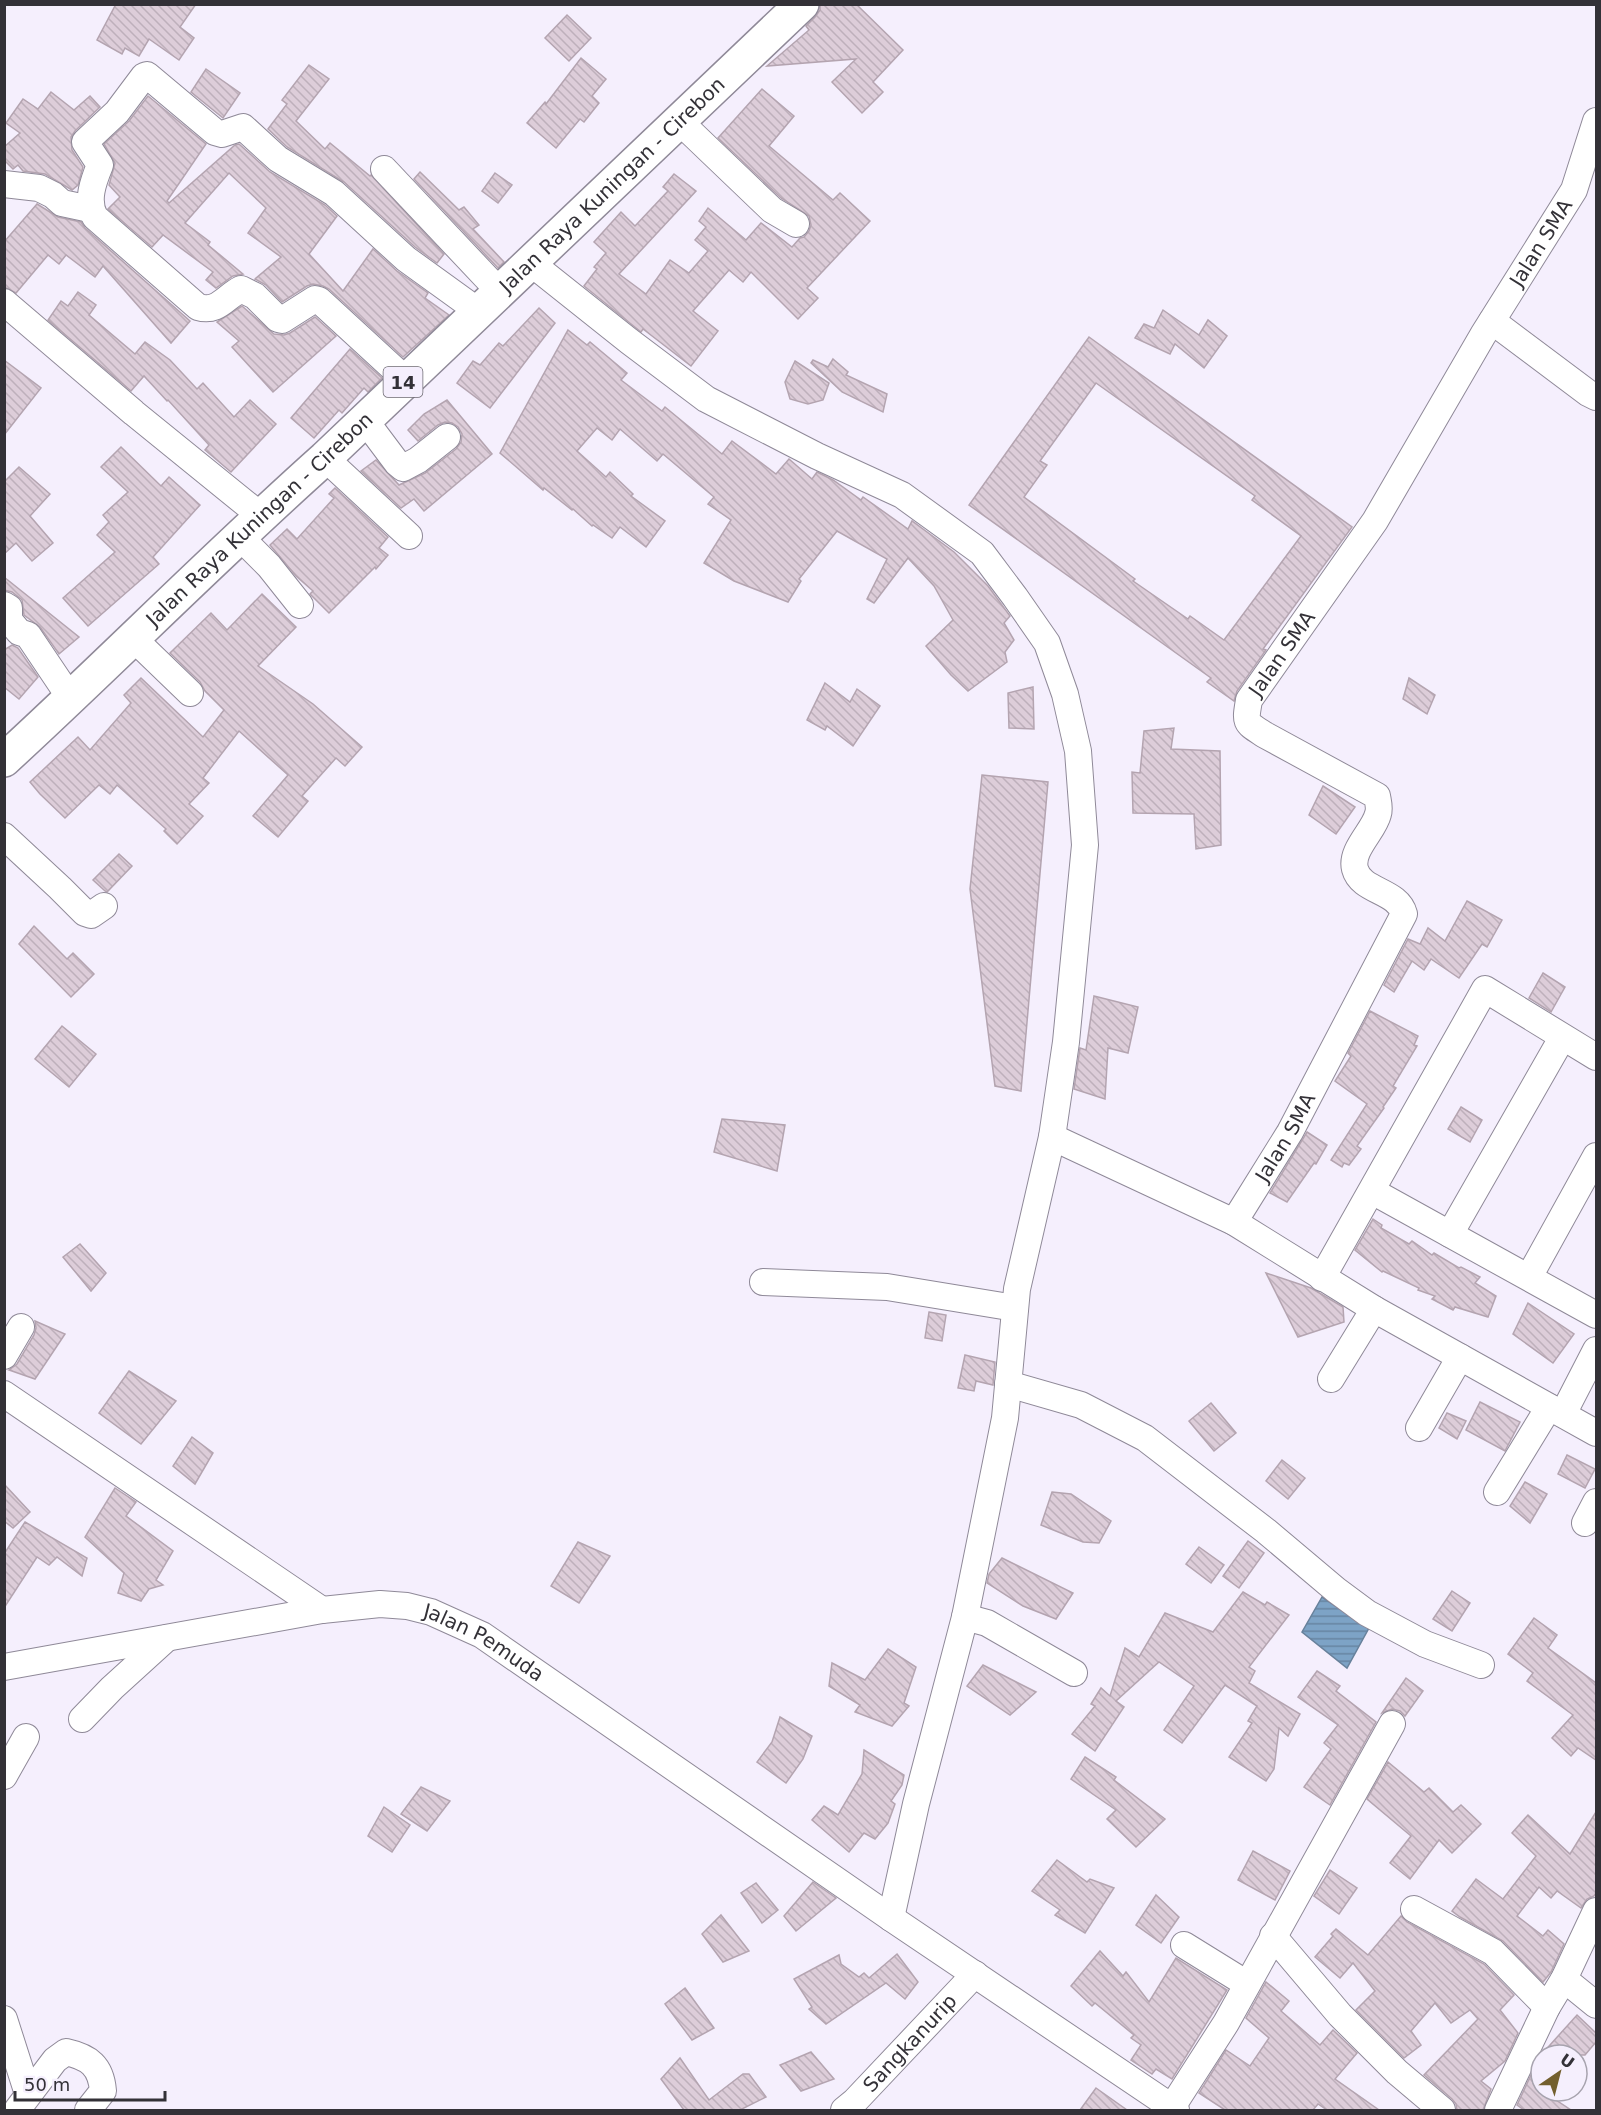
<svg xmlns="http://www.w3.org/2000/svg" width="1601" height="2115" font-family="'DejaVu Sans',sans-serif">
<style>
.water{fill:url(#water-rules);stroke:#67819b;stroke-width:1.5}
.building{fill:url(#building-back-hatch);stroke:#b4a4b0;stroke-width:1.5;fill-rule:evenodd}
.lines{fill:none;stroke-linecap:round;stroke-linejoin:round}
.minor-casing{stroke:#8f8998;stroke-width:28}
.highway-casing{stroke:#8f8998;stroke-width:36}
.minor{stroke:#fff;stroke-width:26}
.highway{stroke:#fff;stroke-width:33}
.labels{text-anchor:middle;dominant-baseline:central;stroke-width:6;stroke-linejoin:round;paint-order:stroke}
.shield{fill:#f5effd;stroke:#6d6a72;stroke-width:1.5}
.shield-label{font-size:18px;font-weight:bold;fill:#333137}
.street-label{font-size:20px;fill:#333137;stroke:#f5effd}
</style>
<defs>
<pattern id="water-rules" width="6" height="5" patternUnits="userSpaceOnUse" patternTransform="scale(1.5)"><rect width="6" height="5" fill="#7da3c6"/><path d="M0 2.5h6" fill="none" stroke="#6785a2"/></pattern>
<pattern id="building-back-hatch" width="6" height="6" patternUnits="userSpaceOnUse" patternTransform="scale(1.5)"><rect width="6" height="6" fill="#ddcdd9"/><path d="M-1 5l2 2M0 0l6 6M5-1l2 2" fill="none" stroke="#beb0bb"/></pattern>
</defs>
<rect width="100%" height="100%" fill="#f5effd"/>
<path class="water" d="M1322 1597 1369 1628 1347 1668 1302 1632Z"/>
<g class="building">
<path d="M116 4H196L180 27 194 38 179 60 149 39 139 56 125 48 122 54 97 40Z"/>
<path d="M820 4H856L903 50 873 82 883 92 862 113 832 82 856 59 767 66 809 30 806 26 815 17 820 10Z"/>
<path d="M567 15 591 38 569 61 545 38Z"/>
<path d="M581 58 606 79 592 96 599 103 584 122 580 119 556 148 527 123 545 102 546 104Z"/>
<path d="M309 65 329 79 296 121 325 149 330 143 370 176 371 175 444 254 437 263 415 247 344 182 287 147 268 129 287 104 282 100Z"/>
<path d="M206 69 240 93 223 118 191 92Z"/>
<path d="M762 89 794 116 769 146 833 200 840 193 870 221 807 288 818 298 798 319 751 272 743 282 729 270 693 311 718 331 691 366 643 329 641 332 584 286 597 269 594 267 606 253 594 242 621 212 635 226 668 191 663 187 674 174 696 191 619 274 646 294 670 260 689 273 708 251 695 240 706 227 699 221 708 208 746 240 761 223 792 247 800 238 804 237 809 231 811 225 809 216 781 198 718 138Z"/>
<path d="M51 92 74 110 90 96 100 107 75 131 71 137 72 150 83 167 78 185 72 190 45 174 23 171 18 165 13 169 4 160V147L20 133 6 123 23 99 38 109Z"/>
<path d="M148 96 206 144 167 201 169 203 235 145 239 144 270 172 325 205 337 216 309 254 343 291 373 249 397 271 428 293 425 298 449 315 403 357 329 289 323 286 313 284 307 286 282 302 266 285 255 279 281 257 248 233 266 208 229 173 185 223 210 242 208 245 243 274 233 276 216 288 206 280 213 272 163 235 152 247 108 209 120 197 109 185 115 163 104 144 129 121Z"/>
<path d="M420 172 459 210 464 207 479 225 473 229 504 262 498 268 414 179Z"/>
<path d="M495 173 512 185 498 203 482 191Z"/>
<path d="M37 204 58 217 81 222 85 228 190 321 171 343 103 266 95 277 66 255 59 264 48 255 16 293 4 287V242Z"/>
<path d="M78 292 96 305 89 315 135 354 145 342 170 360 197 389 203 383 234 417 250 400 276 424 231 472 205 450 209 445 168 400 167 401 144 376 131 391 48 320 61 301 68 306Z"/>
<path d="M242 306 274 334 284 335 290 333 315 317 336 336 273 392 232 347 239 341 217 322Z"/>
<path d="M539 308 555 323 490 408 457 383 473 361 480 365 499 343 503 346Z"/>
<path d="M1163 310 1199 335 1208 320 1227 336 1204 368 1175 344 1170 354 1135 338 1144 324 1154 328Z"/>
<path d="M568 330 587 345 590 342 627 373 621 380 662 411 665 407 722 454 732 441 776 474 789 459 812 479 817 472 833 480 861 500 863 497 908 529 912 521 954 552 988 586 1010 616 1004 623 1014 640 1005 652 1007 662 968 691 951 675 926 646 953 620 934 586 908 558 874 603 867 599 887 559 837 531 799 579 801 581 788 602 734 581 704 563 731 520 708 504 714 497 663 454 657 461 620 429 612 440 597 428 577 451 606 477 610 472 633 494 631 496 665 521 646 547 620 527 612 538 593 525 592 526 573 509 572 510 544 488 543 490 500 453Z"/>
<path d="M1089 337 1352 527 1263 649 1266 650 1237 691 1234 701 1207 682 1211 678 969 505ZM1096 383 1255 496 1252 500 1301 536 1224 640 1190 616 1188 619 1133 581 1135 579 1024 497 1047 465 1040 461Z"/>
<path d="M350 349 382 378 368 392 364 388 342 413 339 410 314 438 291 418Z"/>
<path d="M833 359 848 372 846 375 887 394 883 412 842 392 811 363 813 360 828 367Z"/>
<path d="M4 360 41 388 4 435Z"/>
<path d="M795 361 829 383 823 400 808 404 790 399 785 382Z"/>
<path d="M447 400 492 454 424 511 414 499 401 508 361 471 376 460 399 485 425 473 456 449 461 442 462 434 458 427 452 423 445 422 438 425 418 441 408 430 424 414Z"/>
<path d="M121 447 161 486 169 477 200 505 153 557 159 564 88 626 63 598 115 552 97 535 109 522 103 515 128 492 101 467Z"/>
<path d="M19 467 50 494 30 516 53 543 32 561 16 543 4 554V482Z"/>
<path d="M335 488 388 537 379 548 388 555 376 569 375 567 329 613 310 594 313 591 296 576 270 545 287 529 297 539 334 498 329 494Z"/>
<path d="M4 577 79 637 59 654 40 627 24 615 22 600 12 592 4 590Z"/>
<path d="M262 594 296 627 258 666 313 704 362 747 345 766 336 758 302 796 308 801 278 837 253 816 288 775 239 731 203 778 209 783 189 804 203 816 177 844 164 831 166 829 117 785 110 794 99 785 65 818 40 794 30 782 78 737 90 750 131 703 124 695 141 678 203 737 224 710 205 691 200 682 170 653 211 613 227 630Z"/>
<path d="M12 645 18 648 38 677 19 699 4 687V650Z"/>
<path d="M1409 678 1435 695 1427 714 1403 699Z"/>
<path d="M825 683 850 702 857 689 880 706 853 746 827 726 825 730 807 720Z"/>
<path d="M1033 687 1034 729 1009 728 1008 693Z"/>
<path d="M1174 728 1171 749 1220 751 1221 845 1196 849 1194 814 1133 813 1132 772 1140 773 1144 731Z"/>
<path d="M982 775 1048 782 1021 1091 995 1086 970 889Z"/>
<path d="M1323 786 1355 807 1336 834 1309 815Z"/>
<path d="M119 854 132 866 107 892 105 891 93 880Z"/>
<path d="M1467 901 1502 920 1487 947 1482 944 1459 978 1431 959 1424 970 1412 961 1394 992 1384 985 1408 939 1420 944 1428 928 1445 941Z"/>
<path d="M34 926 67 959 73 953 94 974 71 997 19 944Z"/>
<path d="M1543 973 1565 987 1551 1012 1529 998Z"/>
<path d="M1094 996 1138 1007 1128 1053 1108 1048 1105 1099 1074 1089 1080 1048 1086 1050Z"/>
<path d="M1370 1011 1418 1036 1414 1045 1417 1046 1393 1086 1396 1088 1383 1107 1384 1108 1357 1146 1361 1149 1349 1165 1344 1163 1342 1167 1331 1160 1367 1104 1335 1081 1351 1056 1348 1053Z"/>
<path d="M62 1026 96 1054 69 1087 35 1059Z"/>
<path d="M1461 1107 1482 1120 1470 1142 1448 1129Z"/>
<path d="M722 1119 785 1125 777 1171 714 1152Z"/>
<path d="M1307 1132 1327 1145 1316 1164 1314 1163 1287 1202 1270 1193Z"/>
<path d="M1373 1219 1382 1225 1381 1228 1409 1244 1412 1241 1432 1255 1434 1253 1459 1268 1461 1267 1480 1277 1475 1283 1496 1296 1488 1317 1455 1307 1453 1310 1432 1299 1435 1296 1418 1290 1419 1288 1383 1271 1382 1272 1355 1250Z"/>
<path d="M80 1244 106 1273 91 1291 63 1257Z"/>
<path d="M1266 1273 1311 1288 1343 1307 1344 1322 1298 1337Z"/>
<path d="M1528 1303 1574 1334 1553 1363 1513 1334Z"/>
<path d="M929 1312 946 1315 942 1341 925 1338Z"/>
<path d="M35 1321 65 1334 35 1379 9 1370 17 1364 34 1335 36 1328Z"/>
<path d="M965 1355 995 1362 993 1385 976 1381 974 1391 958 1388Z"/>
<path d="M129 1371 176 1401 141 1444 99 1413Z"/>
<path d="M1480 1402 1520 1422 1505 1451 1466 1430Z"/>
<path d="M1211 1403 1236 1433 1214 1451 1189 1421Z"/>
<path d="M1447 1413 1466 1421 1457 1439 1439 1428Z"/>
<path d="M192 1437 213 1453 195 1484 173 1466Z"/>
<path d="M1567 1455 1595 1469 1585 1488 1558 1474Z"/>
<path d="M1282 1460 1305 1478 1288 1499 1266 1481Z"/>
<path d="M1525 1482 1547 1494 1530 1523 1510 1506Z"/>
<path d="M4 1484 30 1512 13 1528 4 1521Z"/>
<path d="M115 1488 136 1502 126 1516 173 1551 156 1580 163 1585 149 1589 141 1601 118 1593 124 1573 85 1537Z"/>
<path d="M1052 1492 1071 1494 1111 1521 1099 1543 1083 1542 1041 1525Z"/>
<path d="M25 1522 87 1558 82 1576 57 1557 49 1565 37 1557 4 1608V1554Z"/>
<path d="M1248 1541 1264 1553 1239 1588 1223 1576Z"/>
<path d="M578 1542 610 1556 579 1603 551 1586Z"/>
<path d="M1199 1547 1224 1565 1211 1583 1186 1564Z"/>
<path d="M1002 1558 1073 1593 1056 1619 1023 1606 987 1583 989 1574Z"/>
<path d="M1452 1591 1470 1603 1452 1631 1433 1619Z"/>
<path d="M1243 1592 1265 1605 1267 1602 1289 1615 1249 1667 1255 1671 1249 1683 1300 1714 1288 1736 1279 1728 1274 1769 1266 1781 1229 1757 1252 1723 1248 1721 1257 1706 1225 1685 1182 1743 1164 1730 1194 1686 1159 1662 1116 1701 1124 1707 1095 1751 1072 1734 1095 1706 1091 1704 1101 1688 1110 1696 1125 1648 1139 1657 1165 1613 1213 1632Z"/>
<path d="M1534 1618 1557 1635 1548 1648 1596 1683V1760L1578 1748 1571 1756 1552 1738 1573 1715 1527 1681 1533 1673 1508 1654Z"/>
<path d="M888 1649 916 1667 904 1703 909 1706 892 1726 855 1712 860 1705 829 1686 832 1663 865 1680Z"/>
<path d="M983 1665 1036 1692 1010 1715 967 1686Z"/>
<path d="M1317 1671 1340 1686 1336 1691 1376 1722 1330 1805 1304 1787 1331 1749 1324 1743 1338 1725 1298 1697Z"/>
<path d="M1406 1678 1423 1691 1405 1716 1400 1711 1392 1709 1382 1713Z"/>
<path d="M780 1717 812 1736 803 1759 786 1783 757 1762 772 1742Z"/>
<path d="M864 1750 904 1775 902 1785 891 1801 895 1804 888 1823 875 1839 864 1833 849 1852 812 1820 824 1806 838 1815 862 1774Z"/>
<path d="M1085 1757 1116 1777 1114 1780 1165 1819 1136 1847 1107 1819 1116 1810 1071 1779Z"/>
<path d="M1388 1762 1424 1792 1429 1788 1453 1812 1461 1805 1481 1824 1452 1853 1439 1840 1410 1879 1390 1863 1411 1836 1367 1799Z"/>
<path d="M421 1787 450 1801 427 1831 401 1814Z"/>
<path d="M384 1807 410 1825 392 1852 368 1836Z"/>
<path d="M1596 1812V1893L1594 1896 1587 1899 1581 1908 1557 1891 1551 1898 1539 1887 1517 1916 1543 1936 1548 1930 1564 1944 1551 1972 1543 1982 1503 1941 1460 1917 1452 1911 1476 1879 1503 1899 1536 1856 1512 1833 1528 1815 1570 1854Z"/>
<path d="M1253 1851 1290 1871 1275 1900 1238 1880Z"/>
<path d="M1057 1860 1087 1882 1090 1879 1114 1888 1085 1933 1055 1915 1060 1910 1032 1891Z"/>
<path d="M1330 1870 1357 1888 1339 1914 1314 1896Z"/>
<path d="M813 1882 836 1898 796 1931 784 1916Z"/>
<path d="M756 1883 778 1910 762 1923 741 1893Z"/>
<path d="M1156 1895 1179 1917 1161 1943 1136 1925Z"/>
<path d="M721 1915 749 1951 723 1962 702 1934Z"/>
<path d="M1401 1916 1407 1922 1484 1964 1514 1995 1500 2010 1518 2033 1505 2061 1481 2081 1491 2089 1483 2110H1457L1456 2104 1452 2099 1424 2075 1478 2019 1470 2010 1451 2023 1435 2003 1411 2031 1421 2045 1404 2058 1356 2010 1375 1991 1353 1963 1340 1978 1315 1957 1333 1936 1331 1934 1336 1929 1368 1955Z"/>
<path d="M1100 1951 1123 1976 1126 1972 1149 2002 1176 1958 1227 1990 1172 2079 1156 2069 1152 2074 1131 2060 1141 2045 1131 2038 1134 2035 1095 2003 1092 2006 1071 1986Z"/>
<path d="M897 1954 918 1982 905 1999 886 1983 826 2024 809 2009 812 2007 794 1979 839 1955 841 1964 859 1977 864 1973 869 1978Z"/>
<path d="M1266 1982 1289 2001 1281 2011 1320 2045 1333 2030 1357 2053 1335 2079 1379 2110H1327L1318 2104 1313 2110H1225L1199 2093 1226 2050 1250 2066 1269 2038 1246 2018Z"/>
<path d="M685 1988 714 2028 692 2040 665 2004Z"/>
<path d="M1577 2015 1596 2033V2042L1585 2055H1541Z"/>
<path d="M811 2052 834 2079 801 2091 780 2065Z"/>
<path d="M680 2058 709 2100 743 2074H749L766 2097 740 2110H684L661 2079Z"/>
<path d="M1539 2058 1541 2060V2091H1558L1553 2098 1571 2110H1524L1517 2105Z"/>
<path d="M1096 2088 1127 2110H1080Z"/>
</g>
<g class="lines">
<g class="minor-casing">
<g id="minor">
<path d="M679 121 772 210 796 224"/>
<path d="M384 169 500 292"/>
<path d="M4 184 39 188 53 195 62 203 90 209"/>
<path d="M531 263 629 341 706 399 817 456 902 495 982 553 1015 597 1047 643 1065 694 1078 751 1085 845 1066 1042 1052 1137 1017 1289 1005 1418 965 1617 916 1804 891 1918"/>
<path d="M4 302 134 413 261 516"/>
<path d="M1492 321 1588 393 1596 397"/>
<path d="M406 380 319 300 315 299 282 320 278 319 255 296 241 289C225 297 218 313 198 307L95 217C86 201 93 182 100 165L85 142 117 112 144 76 147 75 215 132 222 134 243 127 278 159 334 193 406 259 478 311"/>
<path d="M364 419 397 463 403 468 418 460 447 437"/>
<path d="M325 458 409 536"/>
<path d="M240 537 269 566 300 605"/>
<path d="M4 605 9 608V620L19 632 28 635 71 699"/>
<path d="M134 639 190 693"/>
<path d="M4 836 60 888 85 913 91 915 104 906"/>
<path d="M1052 1137 1234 1222 1374 1309 1596 1433"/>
<path d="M1372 1191 1596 1315"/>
<path id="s1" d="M1234 1222 1290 1132 1404 914C1398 890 1361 892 1355 869 1350 850 1374 831 1378 814 1380 808 1378 802 1377 796L1265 735C1245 722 1245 724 1249 700L1375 521 1483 335 1574 190 1596 121"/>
<path d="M1450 1234 1562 1038"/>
<path d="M1529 1277 1596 1156"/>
<path d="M1322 1278 1485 989 1596 1057"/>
<path d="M763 1282 887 1287 1015 1308"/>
<path d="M4 1356 21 1327"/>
<path d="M1331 1379 1374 1309"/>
<path d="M1008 1384 1081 1405 1145 1438 1266 1531 1336 1590 1367 1613 1425 1644 1481 1665"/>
<path d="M4 1394 322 1610"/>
<path d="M1563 1414 1596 1350"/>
<path d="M1419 1428 1460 1357"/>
<path d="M1497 1492 1549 1407"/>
<path d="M1585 1523 1596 1502"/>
<path d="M965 1617 987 1623 1074 1673"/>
<path id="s2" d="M4 1667 322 1610 380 1604 407 1606 431 1612 482 1635 891 1918 1176 2110"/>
<path d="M82 1719 112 1688 167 1638"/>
<path d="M4 1776 26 1737"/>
<path d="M1414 1909 1493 1952 1547 2007"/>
<path d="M1273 1936 1340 2015 1397 2072 1442 2110"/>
<path d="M1184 1945 1247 1984"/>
<path d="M1564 1979 1596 2005"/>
<path d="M4 2019 28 2094"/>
<path d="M1172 2107 1226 2023 1392 1724"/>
<path d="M17 2110 55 2060 66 2052C89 2057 101 2066 103 2091L88 2110"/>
<path id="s3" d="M844 2110 855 2101 975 1974"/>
<path d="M1498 2110 1547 2007 1564 1979 1596 1911"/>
</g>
</g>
<g class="highway-casing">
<g id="highway">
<path id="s4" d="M4 760C112 661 215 556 325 458L802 4"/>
</g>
</g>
<use href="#minor" class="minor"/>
<use href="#highway" class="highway"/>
</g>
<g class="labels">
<rect class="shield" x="383.5" y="367" width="39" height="30" rx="4.5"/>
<g class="shield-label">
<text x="403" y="382">14</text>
</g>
<g class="street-label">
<text stroke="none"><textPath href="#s4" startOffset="837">Jalan Raya Kuningan - Cirebon</textPath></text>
<text stroke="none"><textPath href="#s1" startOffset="1214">Jalan SMA</textPath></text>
<text stroke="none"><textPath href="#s4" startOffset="351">Jalan Raya Kuningan - Cirebon</textPath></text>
<text stroke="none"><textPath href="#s1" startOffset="728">Jalan SMA</textPath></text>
<text stroke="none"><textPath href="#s1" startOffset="99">Jalan SMA</textPath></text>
<text stroke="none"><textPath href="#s2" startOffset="494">Jalan Pemuda</textPath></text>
<text stroke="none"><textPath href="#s3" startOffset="94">Sangkanurip</textPath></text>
</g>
</g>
<rect width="1601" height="2115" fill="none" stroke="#333137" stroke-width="12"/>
<g transform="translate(1559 2073) rotate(35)"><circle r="28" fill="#f5effd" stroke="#a7a3ae" stroke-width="1.5"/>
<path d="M0-4.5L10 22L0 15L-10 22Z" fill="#735f2e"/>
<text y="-9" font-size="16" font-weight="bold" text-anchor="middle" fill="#333137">U</text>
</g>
<path d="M15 2091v9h150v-9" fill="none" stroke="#333137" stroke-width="3"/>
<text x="24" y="2091" font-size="18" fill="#333137" stroke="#f5effd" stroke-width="4.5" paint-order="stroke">50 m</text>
</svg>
